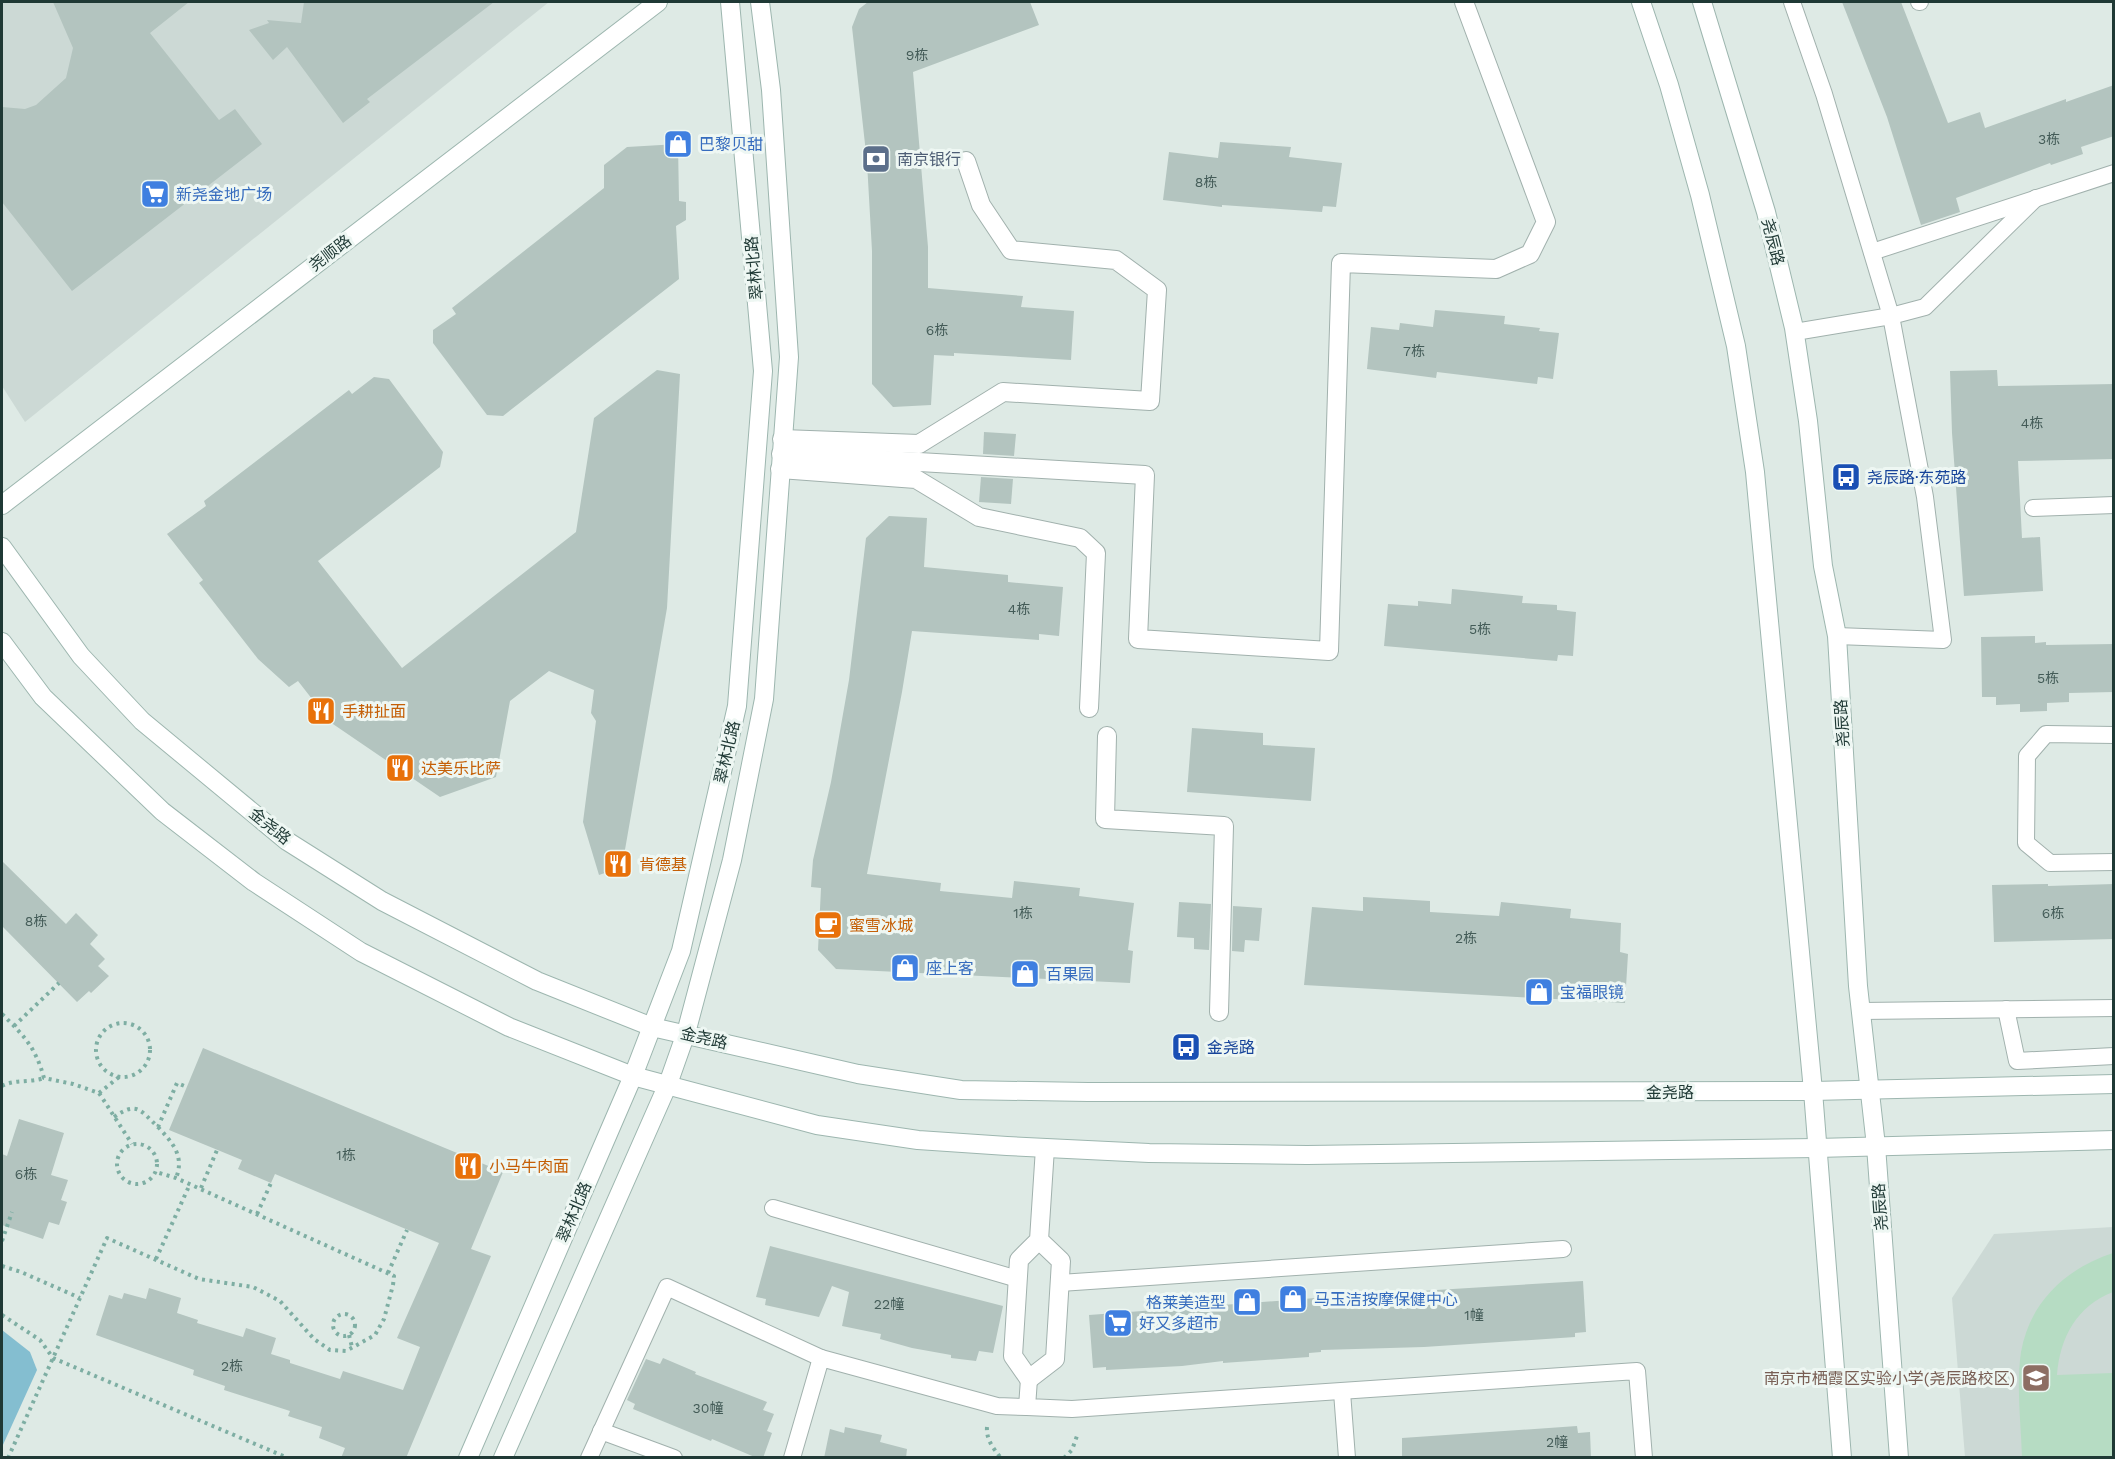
<svg xmlns="http://www.w3.org/2000/svg" width="2115" height="1459" font-family="'Work Sans','Noto Sans SC',sans-serif">
<style>
.built{fill:#ccd9d5}
.green{fill:#b6dcc3}
.water{fill:#84bed0}
.building{fill:#b3c4bf}
.lines{fill:none;stroke-linecap:round;stroke-linejoin:round}
.lane-casing{stroke:#a1b1ad;stroke-width:18}
.street-casing{stroke:#a1b1ad;stroke-width:20}
.secondary-casing{stroke:#9db6af;stroke-width:20}
.path{stroke:#7eaea3;stroke-width:4;stroke-dasharray:3 4.5;stroke-linecap:butt}
.lane{stroke:#fff;stroke-width:16}
.street{stroke:#fff;stroke-width:18}
.secondary{stroke:#fff;stroke-width:18}
.labels{text-anchor:middle;dominant-baseline:central;stroke-width:6;stroke-linejoin:round;paint-order:stroke}
.number-label{font-size:14px;fill:#445c58}
.shop-label{font-size:16px;fill:#366cbe;stroke:#eef7f3;text-anchor:start}
.service-label{font-size:16px;fill:#4e5e75;stroke:#eef7f3;text-anchor:start}
.street-label{font-size:16px;fill:#1f3935;stroke:#eef7f3}
.transit-label{font-size:16px;fill:#164399;stroke:#eef7f3;text-anchor:start}
.food-label{font-size:16px;fill:#c56008;stroke:#eef7f3;text-anchor:start}
.education-label{font-size:16px;fill:#785e54;stroke:#eef7f3;text-anchor:end}
</style>
<rect width="100%" height="100%" fill="#deeae5"/>
<g class="built">
<path d="M2 2H549L25 422 2 386Z"/>
<path d="M2113 1227V1457H1965L1952 1298 1994 1234Z"/>
</g>
<path class="green" d="M2113 1253V1292C2077 1306 2060 1337 2057 1375L2113 1373V1457H2022C2021 1423 2016 1386 2021 1352 2030 1301 2067 1268 2113 1253Z"/>
<path class="water" d="M2 1330 30 1352 37 1370 2 1447Z"/>
<g class="building">
<path d="M53 2H189L150 33 219 120 235 109 262 144 72 291 2 202V107L25 109 36 105 66 78 73 48Z"/>
<path d="M304 2H494L367 99 370 102 343 123 287 47 273 60 249 30 269 23 267 20 301 23Z"/>
<path d="M868 2H1030L1039 25 913 72 928 247V288L1023 296 1021 307 1074 311 1071 360 954 353V356L934 355 931 405 893 407 872 384V251L867 162 852 27 859 9Z"/>
<path d="M1842 2H1901L1948 123 1980 112 1985 128 2066 99V102L2114 85V136L2081 147 2083 154 2051 165 2050 163 1956 198 1960 212 1921 225 1887 117Z"/>
<path d="M1220 142 1291 147 1289 157 1342 163 1336 207 1323 206 1322 212 1222 205V207L1163 200 1169 152 1218 158Z"/>
<path d="M678 144 679 201 686 202V220L676 226 679 279 503 416 487 415 433 343V330L456 314 452 308 604 188V165L627 147Z"/>
<path d="M1435 310 1505 316 1504 324 1540 328 1539 331 1559 333 1553 379 1538 377 1537 384 1437 372 1436 378 1367 369 1371 327 1399 330 1400 323 1433 327Z"/>
<path d="M657 370 680 374 667 608 622 867 599 875 583 822 596 721 591 713 594 690 549 671 510 701 496 777 440 797 330 722 298 681 289 687 258 659 199 583 203 580 167 534 206 506 204 501 349 390 352 394 374 377 389 379 443 452 440 467 318 561 402 668 576 532 594 418Z"/>
<path d="M1997 370 1998 386 2114 384V459L2018 461 2022 538 2040 537 2043 591 1964 596 1952 433 1950 371Z"/>
<path d="M984 432 1016 434 1014 456 983 454Z"/>
<path d="M981 477 1013 479 1011 504 979 502Z"/>
<path d="M889 516 927 518 924 567 1008 575V582L1063 587 1059 636 1039 634V640L912 631 902 692 867 874 941 883 940 891 1012 898 1014 881 1080 888 1079 896 1134 903 1128 950 1133 951 1130 983 836 969 818 950 821 888 811 887 813 860 831 782 849 680 866 538Z"/>
<path d="M1452 589 1523 596 1522 603 1557 605V610L1576 612 1573 656 1558 655 1557 661 1384 646 1388 604 1418 606V601L1451 604Z"/>
<path d="M2035 636V643L2046 642V645L2114 644V692L2069 693V702L2047 703V711L2020 712V704L1996 705V697H1982L1981 637Z"/>
<path d="M1192 728 1263 733V745L1315 748 1311 801 1187 792Z"/>
<path d="M2 861 66 924 76 913 98 935 90 944 105 959 98 966 109 976 91 993 89 991 77 1002 2 926Z"/>
<path d="M2048 884V886L2114 884V939L1994 942 1992 885Z"/>
<path d="M1363 897 1430 901V912L1499 916 1501 902 1571 909 1570 918 1621 923 1620 952 1628 954 1625 1003 1304 985 1312 907 1363 911Z"/>
<path d="M1179 902 1211 904 1209 950 1194 949V938L1177 937Z"/>
<path d="M1233 906 1262 908 1259 941 1245 940 1244 952 1232 951Z"/>
<path d="M203 1048 503 1172 471 1249 491 1256 406 1458H341L345 1448 319 1438 322 1427 288 1416 290 1411 224 1390 225 1386 193 1375 194 1370 96 1335 109 1295 122 1299 124 1293 146 1299 149 1288 181 1298 177 1313 198 1320 197 1323 243 1337 246 1328 276 1338 271 1354 290 1360V1363L340 1379 343 1371 403 1390 420 1347 397 1338 439 1243 275 1174 271 1183 238 1169 242 1160 169 1130Z"/>
<path d="M19 1119 64 1133 51 1175 68 1180 61 1200 67 1202 59 1225 49 1222 43 1239 2 1225V1154L7 1156Z"/>
<path d="M770 1246 1003 1306 993 1353 979 1351 976 1361 951 1358V1355L912 1348 880 1339 881 1334 842 1326 849 1292 832 1286 819 1317 765 1305 766 1299 756 1297Z"/>
<path d="M1583 1281 1586 1332 1575 1333V1337L1424 1347 1321 1350V1352L1309 1353V1357L1223 1363V1361L1182 1366 1106 1370V1367L1093 1368 1089 1315 1355 1295Z"/>
<path d="M663 1358 696 1372 695 1374 767 1402 763 1410 774 1414 767 1431 772 1433 763 1458H757L712 1439 711 1441 633 1409 635 1404 627 1400 646 1359 660 1364Z"/>
<path d="M1577 1426 1578 1433 1590 1432 1591 1458H1402V1438Z"/>
<path d="M845 1427 882 1435 880 1442 907 1449 906 1458H824L830 1429 844 1433Z"/>
</g>
<g class="lines">
<g class="lane-casing">
<g id="lane">
<path d="M1792 2 1824 94 1891 316 1925 497 1943 640 1837 636"/>
<path d="M1919 2H1920"/>
<path d="M1872 252 2114 173"/>
<path d="M1795 332 1891 316 1925 307 2036 198"/>
<path d="M2033 508 2114 505"/>
<path d="M2114 735 2046 734 2027 756 2026 843 2050 863 2114 862"/>
<path d="M2006 1009 2017 1061 2114 1056"/>
<path d="M1861 1011 2114 1008"/>
<path d="M773 1208 1018 1279"/>
<path d="M1060 1283 1563 1249"/>
<path d="M1029 1379 1027 1407 1072 1409 1637 1371 1644 1458"/>
<path d="M1342 1392 1347 1458"/>
<path d="M601 1431 674 1458"/>
<path d="M589 1458 667 1287 821 1358"/>
<path d="M792 1458 821 1358 997 1406 1027 1407"/>
</g>
</g>
<g class="street-casing">
<g id="street">
<path d="M782 439 919 444 1003 392 1150 401 1157 290 1116 260 1011 250 981 205 966 161"/>
<path d="M781 454 1145 475 1138 639 1329 651 1341 263 1496 269 1530 254 1546 222 1464 2"/>
<path d="M780 469 916 479 979 517 1080 538 1096 553 1089 708"/>
<path d="M1107 736 1105 819 1224 826 1219 1012"/>
<path d="M1039 1240 1061 1261 1055 1359 1029 1379 1013 1356 1019 1260 1039 1240 1045 1148"/>
</g>
</g>
<g class="secondary-casing">
<g id="secondary">
<path d="M1641 2 1669 85 1700 195 1736 346 1755 472 1813 1091 1842 1458"/>
<path d="M1702 2 1766 212 1794 328 1808 421 1823 566 1837 636 1858 986 1876 1146 1899 1458"/>
<path d="M2 505 658 2"/>
<path d="M2 547 81 656 142 721 287 841 382 901 537 981 652 1027 858 1074 961 1090 1088 1092 1813 1091 2114 1084"/>
<path d="M2 642 43 697 162 811 254 882 361 952 509 1027 633 1076 817 1125 918 1140 1007 1146 1149 1153 1307 1155 1817 1148 2114 1140"/>
<path d="M468 1458 633 1076 681 951 737 706 763 371 730 2"/>
<path d="M503 1458 668 1084 686 1033 732 860 764 699 789 357 771 90 760 2"/>
</g>
</g>
<g class="path">
<path d="M2 1014C24 1036 35 1046 44 1078L73 1084 99 1093 132 1144"/>
<circle cx="123" cy="1050" r="27"/>
<path d="M14 1026 59 983"/>
<path d="M2 1086C15 1079 29 1083 44 1078"/>
<path d="M99 1093 119 1077"/>
<path d="M114 1117C137 1101 140 1110 158 1127L177 1083 187 1087"/>
<path d="M158 1127C172 1142 185 1156 176 1178"/>
<circle cx="137" cy="1164" r="20"/>
<path d="M201 1188 217 1150"/>
<path d="M257 1214 271 1183"/>
<path d="M2 1241 12 1212"/>
<path d="M156 1259 190 1184"/>
<path d="M2 1266 21 1272 80 1298"/>
<path d="M388 1273 407 1230"/>
<circle cx="344" cy="1325" r="11"/>
<path d="M2 1315 40 1340 53 1358 288 1458"/>
<path d="M349 1335 352 1347"/>
<path d="M987 1427C986 1439 993 1448 1001 1458"/>
<path d="M8 1458 107 1238 199 1279 253 1287 280 1301 314 1339 330 1350 346 1351 375 1335 384 1319 393 1285 394 1276 176 1178 156 1172"/>
<path d="M1064 1458 1072 1450 1078 1433"/>
</g>
<use href="#lane" class="lane"/>
<use href="#street" class="street"/>
<use href="#secondary" class="secondary"/>
</g>
<defs>
<g id="shop-square" transform="scale(1.5)"><rect x="-9" y="-9" width="18" height="18" rx="4" fill="#3f7fe0" stroke="#eef7f3"/><path d="M-5-2.5h2.3a2.7 3.5 0 0 1 5.4 0H5L5.5 6h-11ZM-1.5-2.5h3a1.5 2.3 0 0 0-3 0Z" fill="#fff"/></g>
<g id="bank-square" transform="scale(1.5)"><rect x="-9" y="-9" width="18" height="18" rx="4" fill="#5c6f8a" stroke="#eef7f3"/><path d="M-6-4H6V4H-6ZM0-2.3a2.3 2.3 0 1 0 0 4.6a2.3 2.3 0 1 0 0-4.6Z" fill="#fff"/></g>
<g id="supermarket-square" transform="scale(1.5)"><rect x="-9" y="-9" width="18" height="18" rx="4" fill="#3f7fe0" stroke="#eef7f3"/><path d="M-6-5.5h2.5l.6 2H6L4.5 2H-2.5L-4.4-4H-6ZM-1.5 3.2a1.3 1.3 0 1 0 .1 0ZM3 3.2a1.3 1.3 0 1 0 .1 0Z" fill="#fff"/></g>
<g id="bus-square" transform="scale(1.5)"><rect x="-9" y="-9" width="18" height="18" rx="4" fill="#1a4fb4" stroke="#eef7f3"/><path d="M-5-6H5V4H4V6H2V4H-2V6H-4V4H-5ZM-3.5-4V0h7V-4ZM-3.5 1.2v1.5H-2V1.2ZM2 1.2v1.5H3.5V1.2Z" fill="#fff"/></g>
<g id="restaurant-square" transform="scale(1.5)"><rect x="-9" y="-9" width="18" height="18" rx="4" fill="#e8710a" stroke="#eef7f3"/><path d="M-5-6h1v4h1v-4h1v4h1v-4h1v5L-1.5 .5V6h-2V.5L-5-1ZM5-6V6H3V1.5H1.5Q1.5-4 5-6Z" fill="#fff"/></g>
<g id="cafe-square" transform="scale(1.5)"><rect x="-9" y="-9" width="18" height="18" rx="4" fill="#e8710a" stroke="#eef7f3"/><path d="M-5.5-4.5H6V0H3Q3 3.5 0 3.5H-2.5Q-5.5 3.5-5.5 0ZM3-3.2v2h1.7v-2ZM-6 4.5H4V6H-6Z" fill="#fff"/></g>
<g id="school-square" transform="scale(1.5)"><rect x="-9" y="-9" width="18" height="18" rx="4" fill="#8d6e63" stroke="#eef7f3"/><path d="M0-5L7-2L0 1L-7-2ZM-4 1L0 2.5L4 1V4Q0 6-4 4Z" fill="#fff"/></g>
</defs>
<g fill-rule="evenodd">
<use href="#shop-square" x="678" y="144"/>
<use href="#bank-square" x="876" y="159"/>
<use href="#supermarket-square" x="155" y="194"/>
<use href="#bus-square" x="1846" y="477"/>
<use href="#restaurant-square" x="321" y="711"/>
<use href="#restaurant-square" x="400" y="768"/>
<use href="#restaurant-square" x="618" y="864"/>
<use href="#cafe-square" x="828" y="925"/>
<use href="#shop-square" x="905" y="968"/>
<use href="#shop-square" x="1025" y="974"/>
<use href="#shop-square" x="1539" y="992"/>
<use href="#bus-square" x="1186" y="1047"/>
<use href="#restaurant-square" x="468" y="1166"/>
<use href="#shop-square" x="1293" y="1299"/>
<use href="#shop-square" x="1247" y="1302"/>
<use href="#supermarket-square" x="1118" y="1323"/>
<use href="#school-square" x="2036" y="1378"/>
</g>
<g class="labels">
<g class="number-label">
<text x="917" y="55">9栋</text>
<text x="2049" y="139">3栋</text>
<text x="1206" y="182">8栋</text>
<text x="937" y="330">6栋</text>
<text x="1414" y="351">7栋</text>
<text x="2032" y="423">4栋</text>
<text x="1019" y="609">4栋</text>
<text x="1480" y="629">5栋</text>
<text x="2048" y="678">5栋</text>
<text x="1023" y="913">1栋</text>
<text x="2053" y="913">6栋</text>
<text x="36" y="921">8栋</text>
<text x="1466" y="938">2栋</text>
<text x="346" y="1155">1栋</text>
<text x="26" y="1174">6栋</text>
<text x="889" y="1304">22幢</text>
<text x="1474" y="1315">1幢</text>
<text x="232" y="1366">2栋</text>
<text x="708" y="1408">30幢</text>
<text x="1557" y="1442">2幢</text>
</g>
<g class="shop-label">
<text x="699" y="144">巴黎贝甜</text>
<text x="176" y="194">新尧金地广场</text>
<text x="926" y="968">座上客</text>
<text x="1046" y="974">百果园</text>
<text x="1560" y="992">宝福眼镜</text>
<text x="1314" y="1299">马玉洁按摩保健中心</text>
<text x="1226" y="1302" text-anchor="end">格莱美造型</text>
<text x="1139" y="1323">好又多超市</text>
</g>
<g class="service-label">
<text x="897" y="159">南京银行</text>
</g>
<g class="street-label">
<text transform="translate(1773 242) rotate(76)">尧辰路</text>
<text transform="translate(330 253) rotate(-37)">尧顺路</text>
<text transform="translate(754 268) rotate(-95)">翠林北路</text>
<text transform="translate(1842 723) rotate(-93)">尧辰路</text>
<text transform="translate(727 752) rotate(-77)">翠林北路</text>
<text transform="translate(270 826) rotate(39)">金尧路</text>
<text transform="translate(704 1038) rotate(13)">金尧路</text>
<text x="1670" y="1092">金尧路</text>
<text transform="translate(1880 1207) rotate(-94)">尧辰路</text>
<text transform="translate(574 1212) rotate(-67)">翠林北路</text>
</g>
<g class="transit-label">
<text x="1867" y="477">尧辰路·东苑路</text>
<text x="1207" y="1047">金尧路</text>
</g>
<g class="food-label">
<text x="342" y="711">手耕扯面</text>
<text x="421" y="768">达美乐比萨</text>
<text x="639" y="864">肯德基</text>
<text x="849" y="925">蜜雪冰城</text>
<text x="489" y="1166">小马牛肉面</text>
</g>
<g class="education-label">
<text x="2015" y="1378">南京市栖霞区实验小学(尧辰路校区)</text>
</g>
</g>
<rect width="2115" height="1459" fill="none" stroke="#1f3935" stroke-width="6"/>
</svg>
